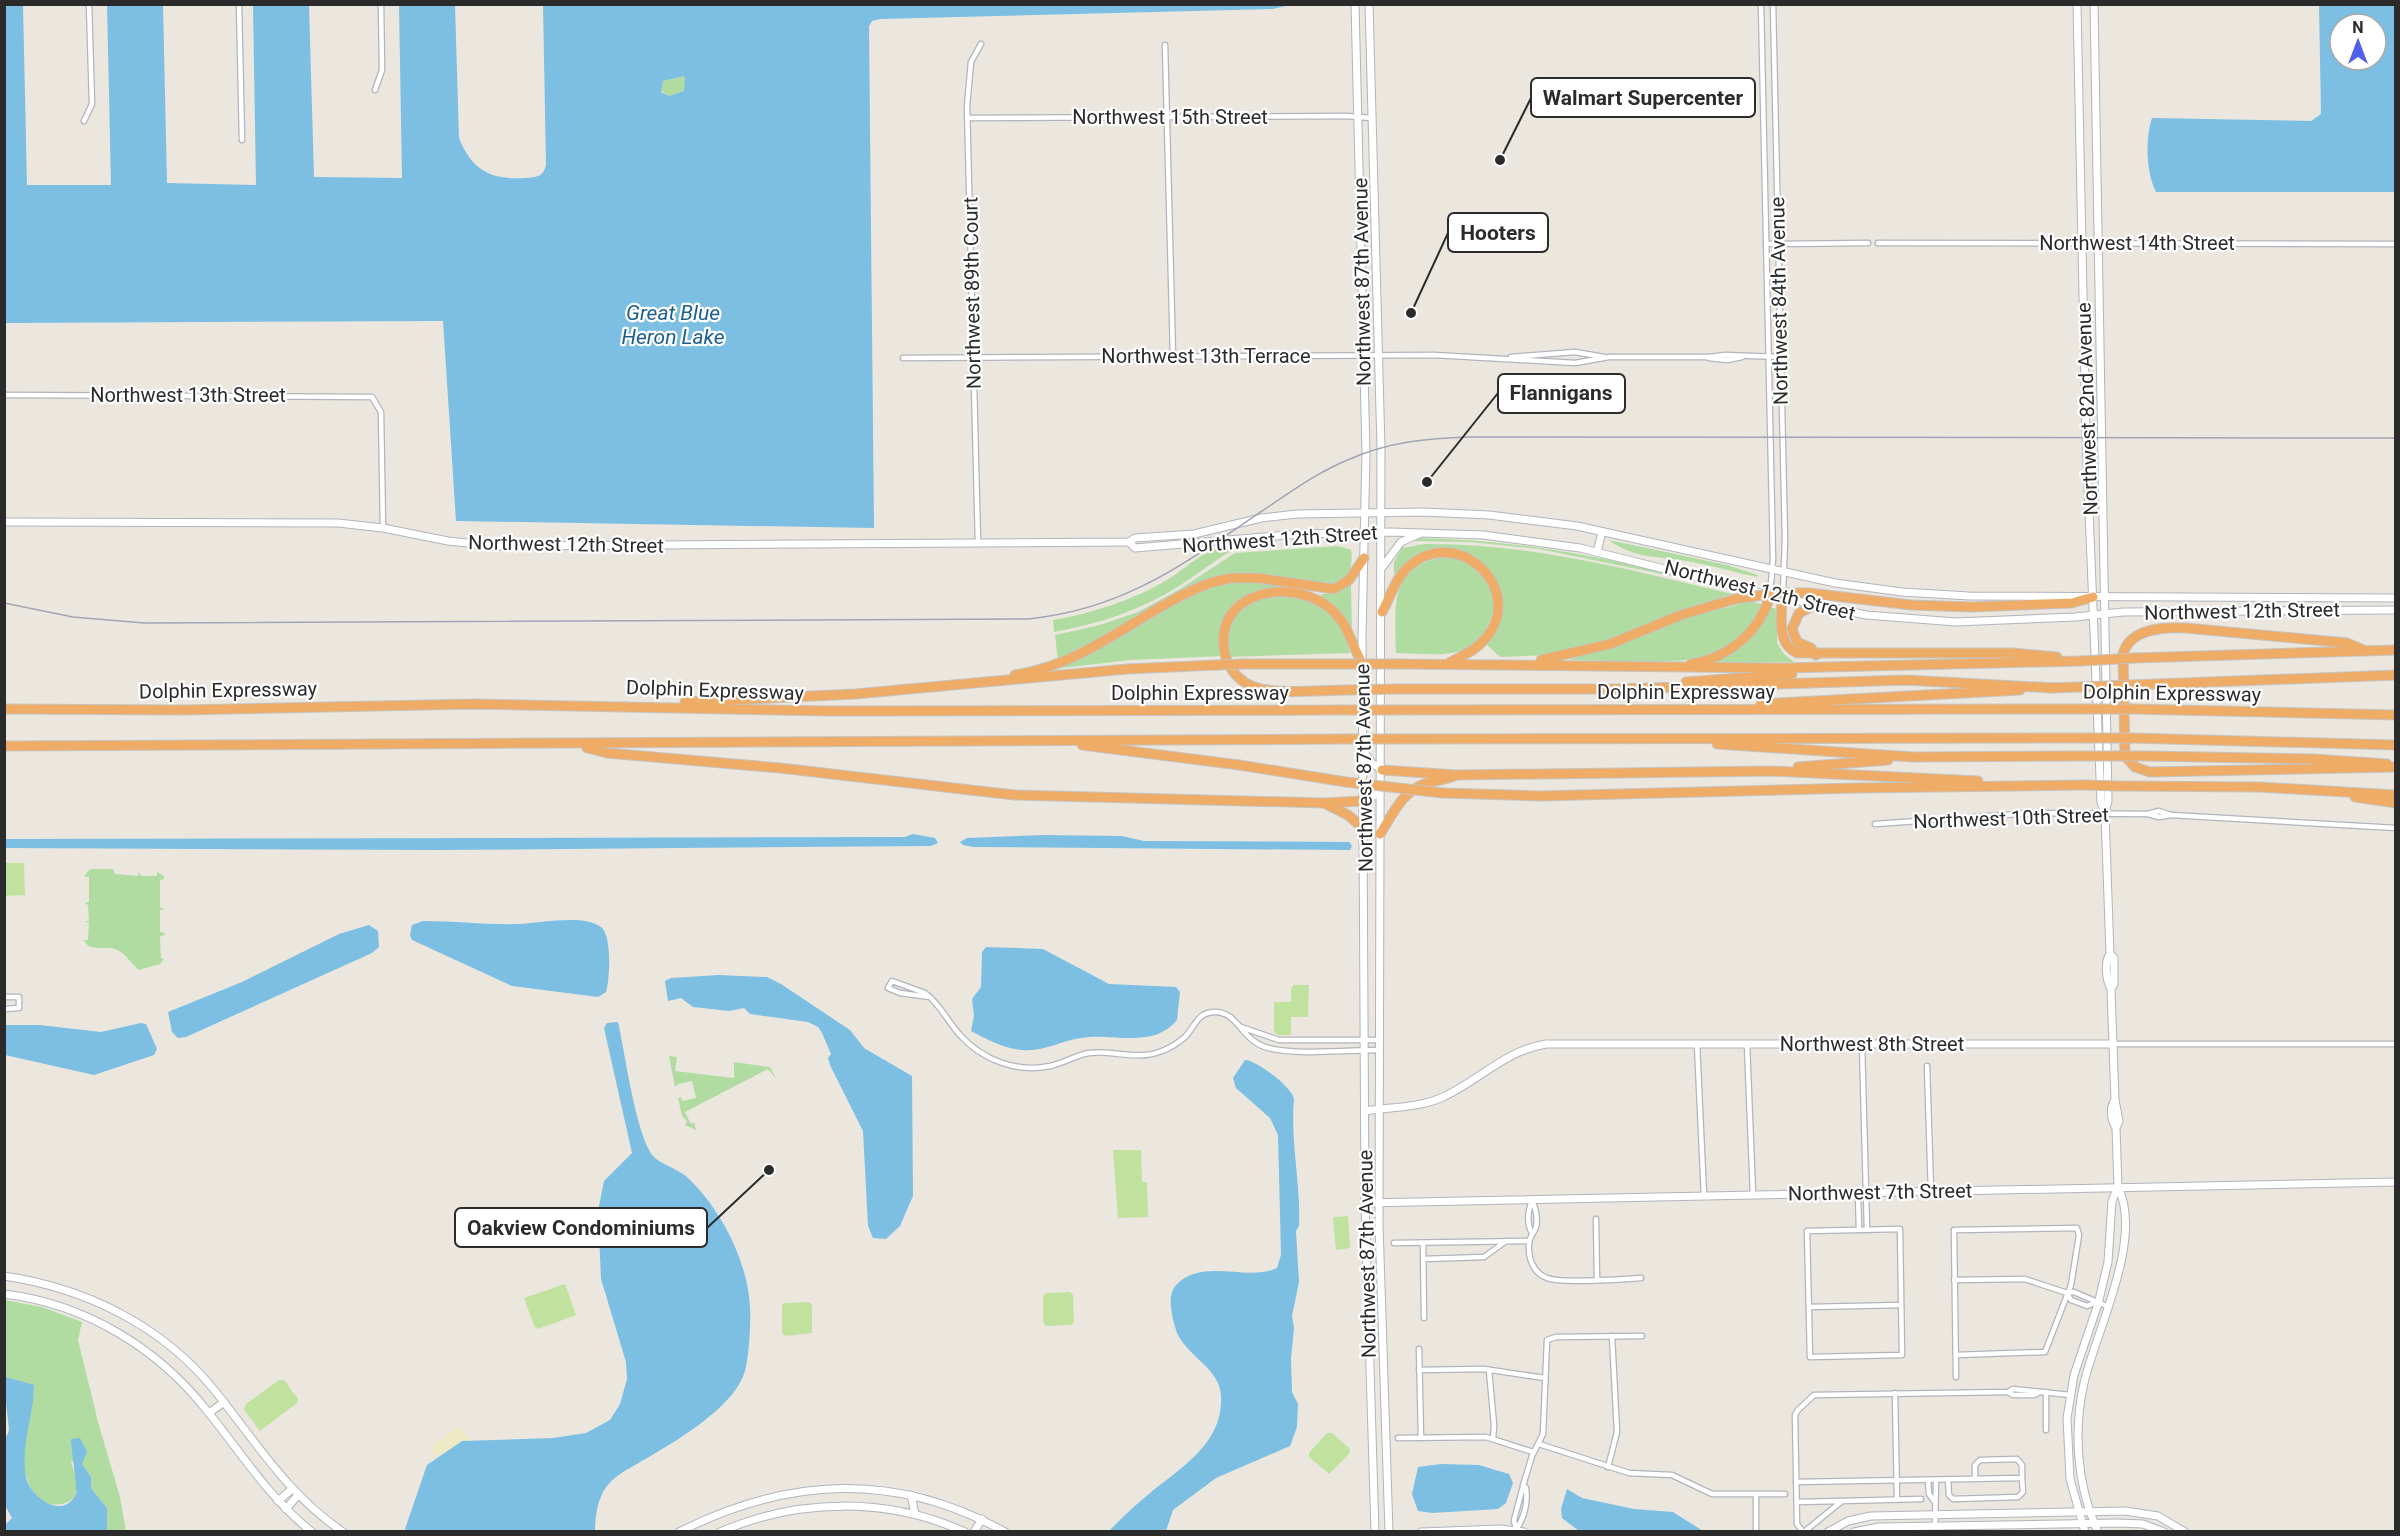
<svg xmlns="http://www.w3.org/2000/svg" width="2400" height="1536" font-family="Roboto,sans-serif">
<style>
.green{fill:#b1dca1}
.sand{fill:#edeac5}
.pitch{fill:#c0e29e}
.water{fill:#7dbfe2;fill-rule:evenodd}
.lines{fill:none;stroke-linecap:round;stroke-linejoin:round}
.street-casing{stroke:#b2b4bd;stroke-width:7}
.secondary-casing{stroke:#b2b4bd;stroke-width:9}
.highway-casing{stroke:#c4c4c4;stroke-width:11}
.street{stroke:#fff;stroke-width:4.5}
.secondary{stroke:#fff;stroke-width:7}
.highway{stroke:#eeac67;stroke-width:9}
.rail{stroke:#a2a3b3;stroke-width:1.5}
.highway-bridge-casing{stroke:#c4c4c4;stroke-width:11;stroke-linecap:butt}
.highway-bridge{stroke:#eeac67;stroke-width:9}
.labels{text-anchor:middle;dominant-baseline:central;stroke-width:4.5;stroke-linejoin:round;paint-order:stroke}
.street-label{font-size:20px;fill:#2b2b2b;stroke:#fff}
.water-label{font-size:21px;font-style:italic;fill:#1b5e8f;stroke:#fff}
.leader{fill:none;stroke:#2b2b2b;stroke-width:2}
.callout-dot{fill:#2b2b2b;stroke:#fff;stroke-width:2}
.callout{fill:#fff;stroke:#2b2b2b;stroke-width:2}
.callout-label{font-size:21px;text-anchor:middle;font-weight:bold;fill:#2b2b2b}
</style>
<rect width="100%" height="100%" fill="#ebe7df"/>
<g class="green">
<path d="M685 76V91L669 96 661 91 663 81Z"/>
<path d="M1419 538C1519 540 1614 558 1710 584L1539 549 1470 542 1408 541Z"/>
<path d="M1609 540 1727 565 1758 575 1757 577C1732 572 1705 563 1679 560 1653 556 1631 557 1609 540Z"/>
<path d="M1425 544C1532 543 1634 571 1737 595L1684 609 1603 643 1548 655 1500 657 1486 644C1528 598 1479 532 1422 552 1408 557 1402 568 1394 574V562L1402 548Z"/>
<path d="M1227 546 1229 552C1211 563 1194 577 1176 588 1138 611 1098 624 1054 632L1053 620C1093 613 1131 601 1167 580 1188 567 1203 550 1227 546Z"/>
<path d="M1338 546 1351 550C1354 567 1348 578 1335 586L1223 576 1208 579 1098 642 1058 661 1055 635 1100 625 1138 612 1180 589 1235 553Z"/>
<path d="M1452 556C1487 568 1506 596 1485 630 1480 640 1472 647 1461 651 1442 657 1415 653 1396 653 1396 599 1387 564 1452 556Z"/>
<path d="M1244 580 1276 584V588L1264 590 1221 628 1219 649 1222 656 1131 660 1053 669 1193 593 1217 584Z"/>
<path d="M1351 584 1352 631 1335 607 1319 597 1322 594 1335 593Z"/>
<path d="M1272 595C1314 599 1340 607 1350 653L1228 657C1226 618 1235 607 1272 595Z"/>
<path d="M1751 601 1763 605C1752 625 1737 645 1716 654 1687 666 1604 660 1569 660L1682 619Z"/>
<path d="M1769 607 1777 609V643L1784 654 1794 662 1713 663Z"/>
<path d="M92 869H113L115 874 138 876 139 872 141 876H157V872L164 876V879L160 880V907L165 910H160V932L165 933V935L160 936 161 958 164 959 160 964 139 970C129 962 127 954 115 949 104 945 89 953 84 940H88L89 923 84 921H89L88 905 84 903 89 902V877H84L88 871Z"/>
<path d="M669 1056 677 1057 675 1071 734 1078V1062L770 1067 777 1080 768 1069 685 1112 691 1124 694 1122 696 1130 685 1125 687 1121 682 1116 678 1098 681 1097 682 1101 696 1098 692 1081 678 1084 675 1087Z"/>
<path d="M5 1300 42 1307 82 1322 78 1340 98 1422 120 1497 126 1531H107V1508L91 1488V1477L82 1464 71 1461C73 1469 78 1480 77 1488 76 1506 53 1508 40 1500 35 1497 30 1487 28 1481 17 1455 27 1419 34 1393L6 1377 5 1380Z"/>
</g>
<path class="sand" d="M459 1426 470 1439 437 1457 429 1448Z"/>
<g class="pitch">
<path d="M5 863H24L25 895 5 896Z"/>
<path d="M1294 985H1309L1308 1017H1291V1035H1278L1274 1032V1002H1291V988Z"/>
<path d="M1113 1150H1141L1142 1182H1147L1148 1217 1118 1218Z"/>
<path d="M1348 1216 1350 1248 1336 1250 1333 1219 1335 1217Z"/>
<path d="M565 1284 576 1315 538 1329 534 1326 524 1298Z"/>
<path d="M1070 1292 1073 1295 1074 1322 1071 1325 1046 1326 1043 1322V1296L1046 1293Z"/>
<path d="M809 1302 812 1305V1333L785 1336 782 1333V1305L785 1303Z"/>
<path d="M279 1380H284L298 1399 297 1403 260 1431 244 1410 246 1404Z"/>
<path d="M1327 1433H1332L1350 1449 1349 1454 1329 1474 1309 1457V1453Z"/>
</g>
<g class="water">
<path d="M4 5H23L27 185H111L107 5H163L167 183 256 185 253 5H309L314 177 402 178 399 5H455L459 138C472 170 490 180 525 178 537 177 543 177 546 165L543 5H1290L1273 9 880 19 872 21 869 26 874 528 456 521 443 321 5 323ZM685 76 684 91 669 96 661 92 663 81Z"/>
<path d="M2319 5H2395V192H2156C2146 172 2145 139 2152 118L2311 121 2321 114ZM2340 24H2376V60H2340Z"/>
<path d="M913 834 935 838 938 843 931 846 437 850 4 848 5 839 905 837Z"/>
<path d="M1044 835 1122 836 1144 841 1349 842 1352 846 1350 850 973 847 963 845 960 842 967 838Z"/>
<path d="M423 921C455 921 488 925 519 924 540 923 584 914 601 927 612 935 610 979 606 992L598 997 512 986 412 940 410 935 412 925Z"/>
<path d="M369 925 378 931 379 947 372 953 186 1037 178 1038 172 1032 168 1012 242 982 339 934Z"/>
<path d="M986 947 1043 949 1109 984 1176 987 1180 992 1177 1020C1152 1050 1113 1032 1081 1038 1060 1041 1044 1052 1022 1050 1005 1049 986 1039 971 1031L974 1016 972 999 981 987 982 952Z"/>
<path d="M719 975 767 977 781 984 850 1030 864 1048 912 1076 913 1196 900 1226 886 1239 873 1238 868 1226 863 1131 830 1065 828 1058 831 1054 822 1033 818 1027 808 1022 750 1014 744 1008 729 1011 693 1007 681 998 668 1001 665 981 671 978Z"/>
<path d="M618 1022C625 1052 636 1137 654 1157 659 1163 680 1170 688 1178 721 1209 748 1262 750 1307 751 1322 749 1360 744 1374 732 1409 673 1443 642 1461 627 1470 612 1476 603 1492 597 1504 595 1518 595 1531H407L405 1529 427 1465 462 1441 553 1438 586 1433 610 1420 620 1404 627 1379 626 1362 601 1279 598 1211 604 1181 632 1153 604 1028 607 1023Z"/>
<path d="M141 1023 146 1024 157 1049 154 1055 94 1075 5 1055V1025H40L101 1032Z"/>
<path d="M1245 1060C1256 1060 1292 1087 1294 1099 1290 1141 1301 1184 1299 1226L1296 1231 1299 1282 1292 1316 1294 1328 1291 1359 1292 1392 1298 1404 1297 1427 1290 1446 1216 1478 1173 1510 1166 1531H1109C1122 1518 1135 1505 1149 1494 1181 1467 1224 1444 1221 1395 1219 1368 1188 1357 1177 1333 1174 1325 1172 1316 1171 1307 1170 1299 1171 1291 1176 1285 1202 1257 1248 1282 1277 1268L1281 1255 1278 1135 1270 1118 1236 1088 1233 1078Z"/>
<path d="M6 1377 34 1385C34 1416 20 1445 26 1477 30 1497 63 1521 76 1494 78 1489 71 1449 71 1439L80 1438 87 1452 82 1464 91 1477V1488L107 1508V1531H5V1525L12 1518 4 1504 5 1440 9 1430 5 1393Z"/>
<path d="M1441 1464 1479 1465 1509 1474 1513 1483 1506 1503 1498 1509 1432 1513 1418 1511 1412 1494 1418 1467Z"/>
<path d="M1567 1489 1582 1498 1634 1509 1673 1512 1703 1531H1579L1562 1518 1561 1509Z"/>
</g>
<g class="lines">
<g class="street-casing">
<g id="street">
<path d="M239 4 242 140"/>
<path d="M1761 4 1773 559 1770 595"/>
<path d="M1773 4 1785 540 1783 592"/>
<path d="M1165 45 1173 356"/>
<path d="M375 90 382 70 381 4"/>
<path d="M968 118 1346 116 1372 118"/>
<path d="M84 121 92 104 89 4"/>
<path d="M1878 243 2396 244"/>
<path d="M1766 244 1868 243"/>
<path d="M1511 357 1575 352 1604 357"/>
<path d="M903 358 1434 355 1575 363 1609 357H1709L1725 355 1781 357"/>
<path d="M1709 358 1727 360 1742 357"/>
<path d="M4 395 372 397 381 412 383 528"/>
<path d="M978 543 967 106 971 62 981 44"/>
<path d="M2148 814 2159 811 2171 815 2396 828"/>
<path d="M1875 824 2032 813 2148 814 2159 817 2171 815"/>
<path d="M4 997H19V1008L4 1009"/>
<path d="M930 997 900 993 888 988 892 981 925 993C941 1005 947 1021 960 1035 982 1060 1017 1073 1050 1066 1064 1063 1076 1055 1089 1053 1114 1050 1137 1061 1162 1051 1170 1048 1178 1043 1185 1037 1195 1027 1197 1012 1215 1012 1238 1012 1241 1039 1265 1047 1293 1056 1349 1050 1379 1050"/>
<path d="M1241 1027 1279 1040H1379"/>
<path d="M1697 1044 1704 1196"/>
<path d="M1747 1044 1753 1195"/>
<path d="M2113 1044H2396"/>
<path d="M1862 1045 1867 1230"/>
<path d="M1927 1066 1931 1191"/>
<path d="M1858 1193 1859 1230"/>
<path d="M1532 1200C1535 1207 1538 1218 1536 1227 1534 1233 1529 1237 1529 1244 1528 1258 1533 1273 1547 1278 1561 1284 1622 1279 1641 1278"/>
<path d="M1532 1200C1528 1211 1526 1223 1532 1233"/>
<path d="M1596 1219 1597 1279"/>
<path d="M1900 1229 1902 1355 1810 1357 1807 1231Z"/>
<path d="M1394 1243 1529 1241"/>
<path d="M1423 1243 1424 1318"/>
<path d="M1423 1259 1484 1257 1506 1241"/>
<path d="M1954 1280 2025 1279 2067 1293"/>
<path d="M2094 1303 2087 1306 2071 1300 2067 1293 2074 1292 2109 1307"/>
<path d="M1809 1307 1901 1305"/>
<path d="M1419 1349 1421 1438"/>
<path d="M1956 1355 2045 1352 2071 1285 2079 1235 2077 1228 1954 1230 1956 1377"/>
<path d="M1419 1370 1484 1369 1545 1378"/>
<path d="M1489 1370 1494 1425 1493 1439"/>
<path d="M2008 1392 2013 1395H2034L2040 1392"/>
<path d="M2046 1392V1430"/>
<path d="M1895 1393 1897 1499"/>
<path d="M1398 1438 1486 1437 1533 1452"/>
<path d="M1539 1444 1629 1473 1672 1475 1712 1494H1785"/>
<path d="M1608 1467 1617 1432 1612 1336"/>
<path d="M1928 1480 1929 1494 1934 1501"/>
<path d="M1948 1480 1949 1495 1953 1499 2018 1497 2023 1492 2022 1478"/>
<path d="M1796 1482 2022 1478V1465L2017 1459 1980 1460 1975 1465V1479"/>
<path d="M1523 1485 1526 1488C1528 1503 1524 1518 1516 1530L1514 1520 1525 1479 1532 1456 1543 1434 1547 1340 1556 1337 1642 1336"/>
<path d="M1842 1501 1921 1499"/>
<path d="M1797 1502 1842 1501 1804 1532"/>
<path d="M1935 1526 1936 1480"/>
<path d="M1756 1532V1495"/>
<path d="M1803 1532 1797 1524 1795 1415 1798 1410 1814 1395 2008 1392 2013 1389 2070 1395"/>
</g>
</g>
<g class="secondary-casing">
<g id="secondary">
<path d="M1355 4 1366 453 1362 636 1365 1203 1375 1532"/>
<path d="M1369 4 1381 448 1379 1225 1389 1532"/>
<path d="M2077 4 2086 438 2101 802 2105 813"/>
<path d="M2094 4 2108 801 2105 813 2110 954"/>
<path d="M4 522 338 523 383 528 448 541 497 546 1129 542 1135 538 1194 534 1261 518 1297 514 1423 512 1489 515 1577 526 1835 583 1902 592 1969 596 2396 598"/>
<path d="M1129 542 1135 548 1300 534 1391 532 1483 535 1580 548 1765 594"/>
<path d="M1597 552 1602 532"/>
<path d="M1381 569 1401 542 1419 534"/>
<path d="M1779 597 1866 615 1956 622 2075 617 2123 612 2396 610"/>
<path d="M1362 749 1372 763 1382 770"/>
<path d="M1363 801 1374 796 1381 786"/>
<path d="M2111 989 2114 984V958L2110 954C2104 962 2106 980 2111 989L2115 1100"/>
<path d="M1365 1111C1391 1107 1419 1108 1443 1097 1480 1080 1504 1051 1546 1044H2113"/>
<path d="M1365 1203 2396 1182"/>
<path d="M4 1276C86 1288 163 1326 215 1391 256 1442 288 1495 343 1532"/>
<path d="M4 1294C86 1304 158 1348 208 1412 242 1454 269 1498 312 1532"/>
<path d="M209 1413 224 1402"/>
<path d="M911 1495 915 1514"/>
<path d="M278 1501 292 1489"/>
<path d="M286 1509 298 1495"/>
<path d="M679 1532C788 1477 896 1471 1005 1532"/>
<path d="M720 1532C798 1498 887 1497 965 1532"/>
<path d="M974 1532 982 1519"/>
<path d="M1421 1532 1500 1529 1524 1532"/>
<path d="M1828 1532 1848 1521 1871 1516 2125 1511 2158 1516 2185 1532"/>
<path d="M1854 1532 1879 1527 2118 1523 2143 1524 2164 1532"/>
<path d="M2085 1532 2070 1479 2067 1418 2074 1375 2098 1304 2108 1262 2112 1201 2118 1187 2116 1128 2119 1121 2115 1100C2109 1108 2111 1120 2116 1128"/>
<path d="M2098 1532C2077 1486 2073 1432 2084 1383 2096 1331 2144 1239 2118 1187"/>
</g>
</g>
<g class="highway-casing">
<g id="highway">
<path d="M1809 593 1911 605 1972 607 2072 603 2093 597"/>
<path d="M1782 598C1782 617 1776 643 1797 653H2013L2057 657"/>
<path d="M1813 606 1799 613 1792 629 1797 642 1811 648 1816 655"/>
<path d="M1382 612C1390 598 1395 579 1407 568 1457 521 1529 591 1484 640 1475 651 1461 656 1449 663"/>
<path d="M2366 651 2347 643 2186 628C2164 627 2130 628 2123 654L2125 756 2135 767 2150 772 2396 767"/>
<path d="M2135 658 2396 650"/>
<path d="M1541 660 1610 644 1681 615 1735 599"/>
<path d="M1243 664H1346"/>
<path d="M1398 664 1784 668 2081 661"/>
<path d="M1691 664C1728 658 1760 632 1770 595"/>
<path d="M1015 675C1092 663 1141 609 1210 583L1231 578H1258L1334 589 1349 580 1364 558"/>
<path d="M1686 682 1792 674"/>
<path d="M2130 685 2396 675"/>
<path d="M2049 688 2081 687"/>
<path d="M1396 689H1617L1906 680 2054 688"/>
<path d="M1346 690C1320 690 1278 695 1254 687 1240 682 1228 669 1225 654 1211 590 1295 575 1333 611 1349 626 1352 646 1362 663"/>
<path d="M685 702 855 694 1127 669 1217 665"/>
<path d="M1761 704 2020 690"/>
<path d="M4 709 183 710 475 704 829 711 1341 710"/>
<path d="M2131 709 2396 715"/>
<path d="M1398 710 2082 709"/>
<path d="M2131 738 2396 745"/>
<path d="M1397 739 2083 738"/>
<path d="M1717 744 1913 757 2083 756"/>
<path d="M1082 745 1239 765 1346 782"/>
<path d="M4 746 1346 739"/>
<path d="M587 748 607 753 780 768 1014 795 1324 803 1363 801"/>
<path d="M2144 756 2313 759 2387 764"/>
<path d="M1798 767 1888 760"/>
<path d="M1382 770 1457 775 1771 771 1978 781"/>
<path d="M2118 786 2259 787 2396 795"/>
<path d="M1443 793 1540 796 1856 788 2084 785"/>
<path d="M2355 797 2396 803"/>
<path d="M1326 804 1348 815 1364 829"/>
<path d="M1380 834C1393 814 1402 791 1427 783 1436 780 1445 780 1454 776"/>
</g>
</g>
<use href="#street" class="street"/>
<use href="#secondary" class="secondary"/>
<use href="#highway" class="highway"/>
<path class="rail" d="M4 603 73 617 144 623 1028 619C1129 609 1190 559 1271 505 1296 488 1322 470 1350 459 1388 442 1428 438 1470 437L2396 438"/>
<g class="highway-bridge-casing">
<g id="highway-bridge">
<path d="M1735 599 1777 593H1809"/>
<path d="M2081 661 2135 658"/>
<path d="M1346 664H1398"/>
<path d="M1217 665 1243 664"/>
<path d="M2081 687 2130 685"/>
<path d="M1346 690 1396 689"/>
<path d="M2082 709H2131"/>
<path d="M1341 710H1398"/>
<path d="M2083 738H2131"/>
<path d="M1346 739H1397"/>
<path d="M2083 756H2144"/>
<path d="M1346 782 1443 793"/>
<path d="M2084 785 2118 786"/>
</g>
</g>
<use href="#highway-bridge" class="highway-bridge"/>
</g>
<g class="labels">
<g class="street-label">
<text x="1170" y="117">Northwest 15th Street</text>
<text x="2137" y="243">Northwest 14th Street</text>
<text transform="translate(1362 282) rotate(-91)">Northwest 87th Avenue</text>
<text transform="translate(972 293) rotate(-91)">Northwest 89th Court</text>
<text transform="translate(1779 301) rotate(-91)">Northwest 84th Avenue</text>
<text x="1206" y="356">Northwest 13th Terrace</text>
<text x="188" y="395">Northwest 13th Street</text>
<text transform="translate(2087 409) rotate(-92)">Northwest 82nd Avenue</text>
<text transform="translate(1280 539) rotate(-4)">Northwest 12th Street</text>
<text transform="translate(566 544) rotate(1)">Northwest 12th Street</text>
<text transform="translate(1760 590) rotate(14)">Northwest 12th Street</text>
<text transform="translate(2242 611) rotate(-1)">Northwest 12th Street</text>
<text transform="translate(228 690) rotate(-1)">Dolphin Expressway</text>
<text transform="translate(715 690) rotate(2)">Dolphin Expressway</text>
<text x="1686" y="692">Dolphin Expressway</text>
<text x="1200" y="693">Dolphin Expressway</text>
<text transform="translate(2172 693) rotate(1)">Dolphin Expressway</text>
<text transform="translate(1364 768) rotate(-91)">Northwest 87th Avenue</text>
<text transform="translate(2011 818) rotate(-2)">Northwest 10th Street</text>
<text x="1872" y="1044">Northwest 8th Street</text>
<text transform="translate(1880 1192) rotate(-1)">Northwest 7th Street</text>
<text transform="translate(1367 1254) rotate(-91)">Northwest 87th Avenue</text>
</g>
<g class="water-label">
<text x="673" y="313">Great Blue<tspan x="673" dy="24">Heron Lake</tspan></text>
</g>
</g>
<path class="leader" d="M1500 160L1531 98M1411 313L1448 233M1427 482L1498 393M769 1170L707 1228"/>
<g class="callout-dot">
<circle cx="1500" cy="160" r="6"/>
<circle cx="1411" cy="313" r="6"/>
<circle cx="1427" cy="482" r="6"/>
<circle cx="769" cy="1170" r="6"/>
</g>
<g class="callout">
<rect x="1531" y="78" width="224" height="39" rx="6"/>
<rect x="1448" y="213" width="100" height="39" rx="6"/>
<rect x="1498" y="374" width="127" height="39" rx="6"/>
<rect x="455" y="1208" width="252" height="39" rx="6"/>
</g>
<g class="callout-label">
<text x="1643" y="105">Walmart Supercenter</text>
<text x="1498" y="240">Hooters</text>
<text x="1561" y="400">Flannigans</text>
<text x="581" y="1235">Oakview Condominiums</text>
</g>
<rect width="2400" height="1536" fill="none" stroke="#2b2b2b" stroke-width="12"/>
<g transform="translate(2358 42)"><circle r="28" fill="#ffffff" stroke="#aaaaaa" stroke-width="1.5"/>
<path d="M0-4.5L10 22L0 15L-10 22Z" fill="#5060e8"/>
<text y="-9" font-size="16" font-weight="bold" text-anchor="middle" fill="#2b2b2b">N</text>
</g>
</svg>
